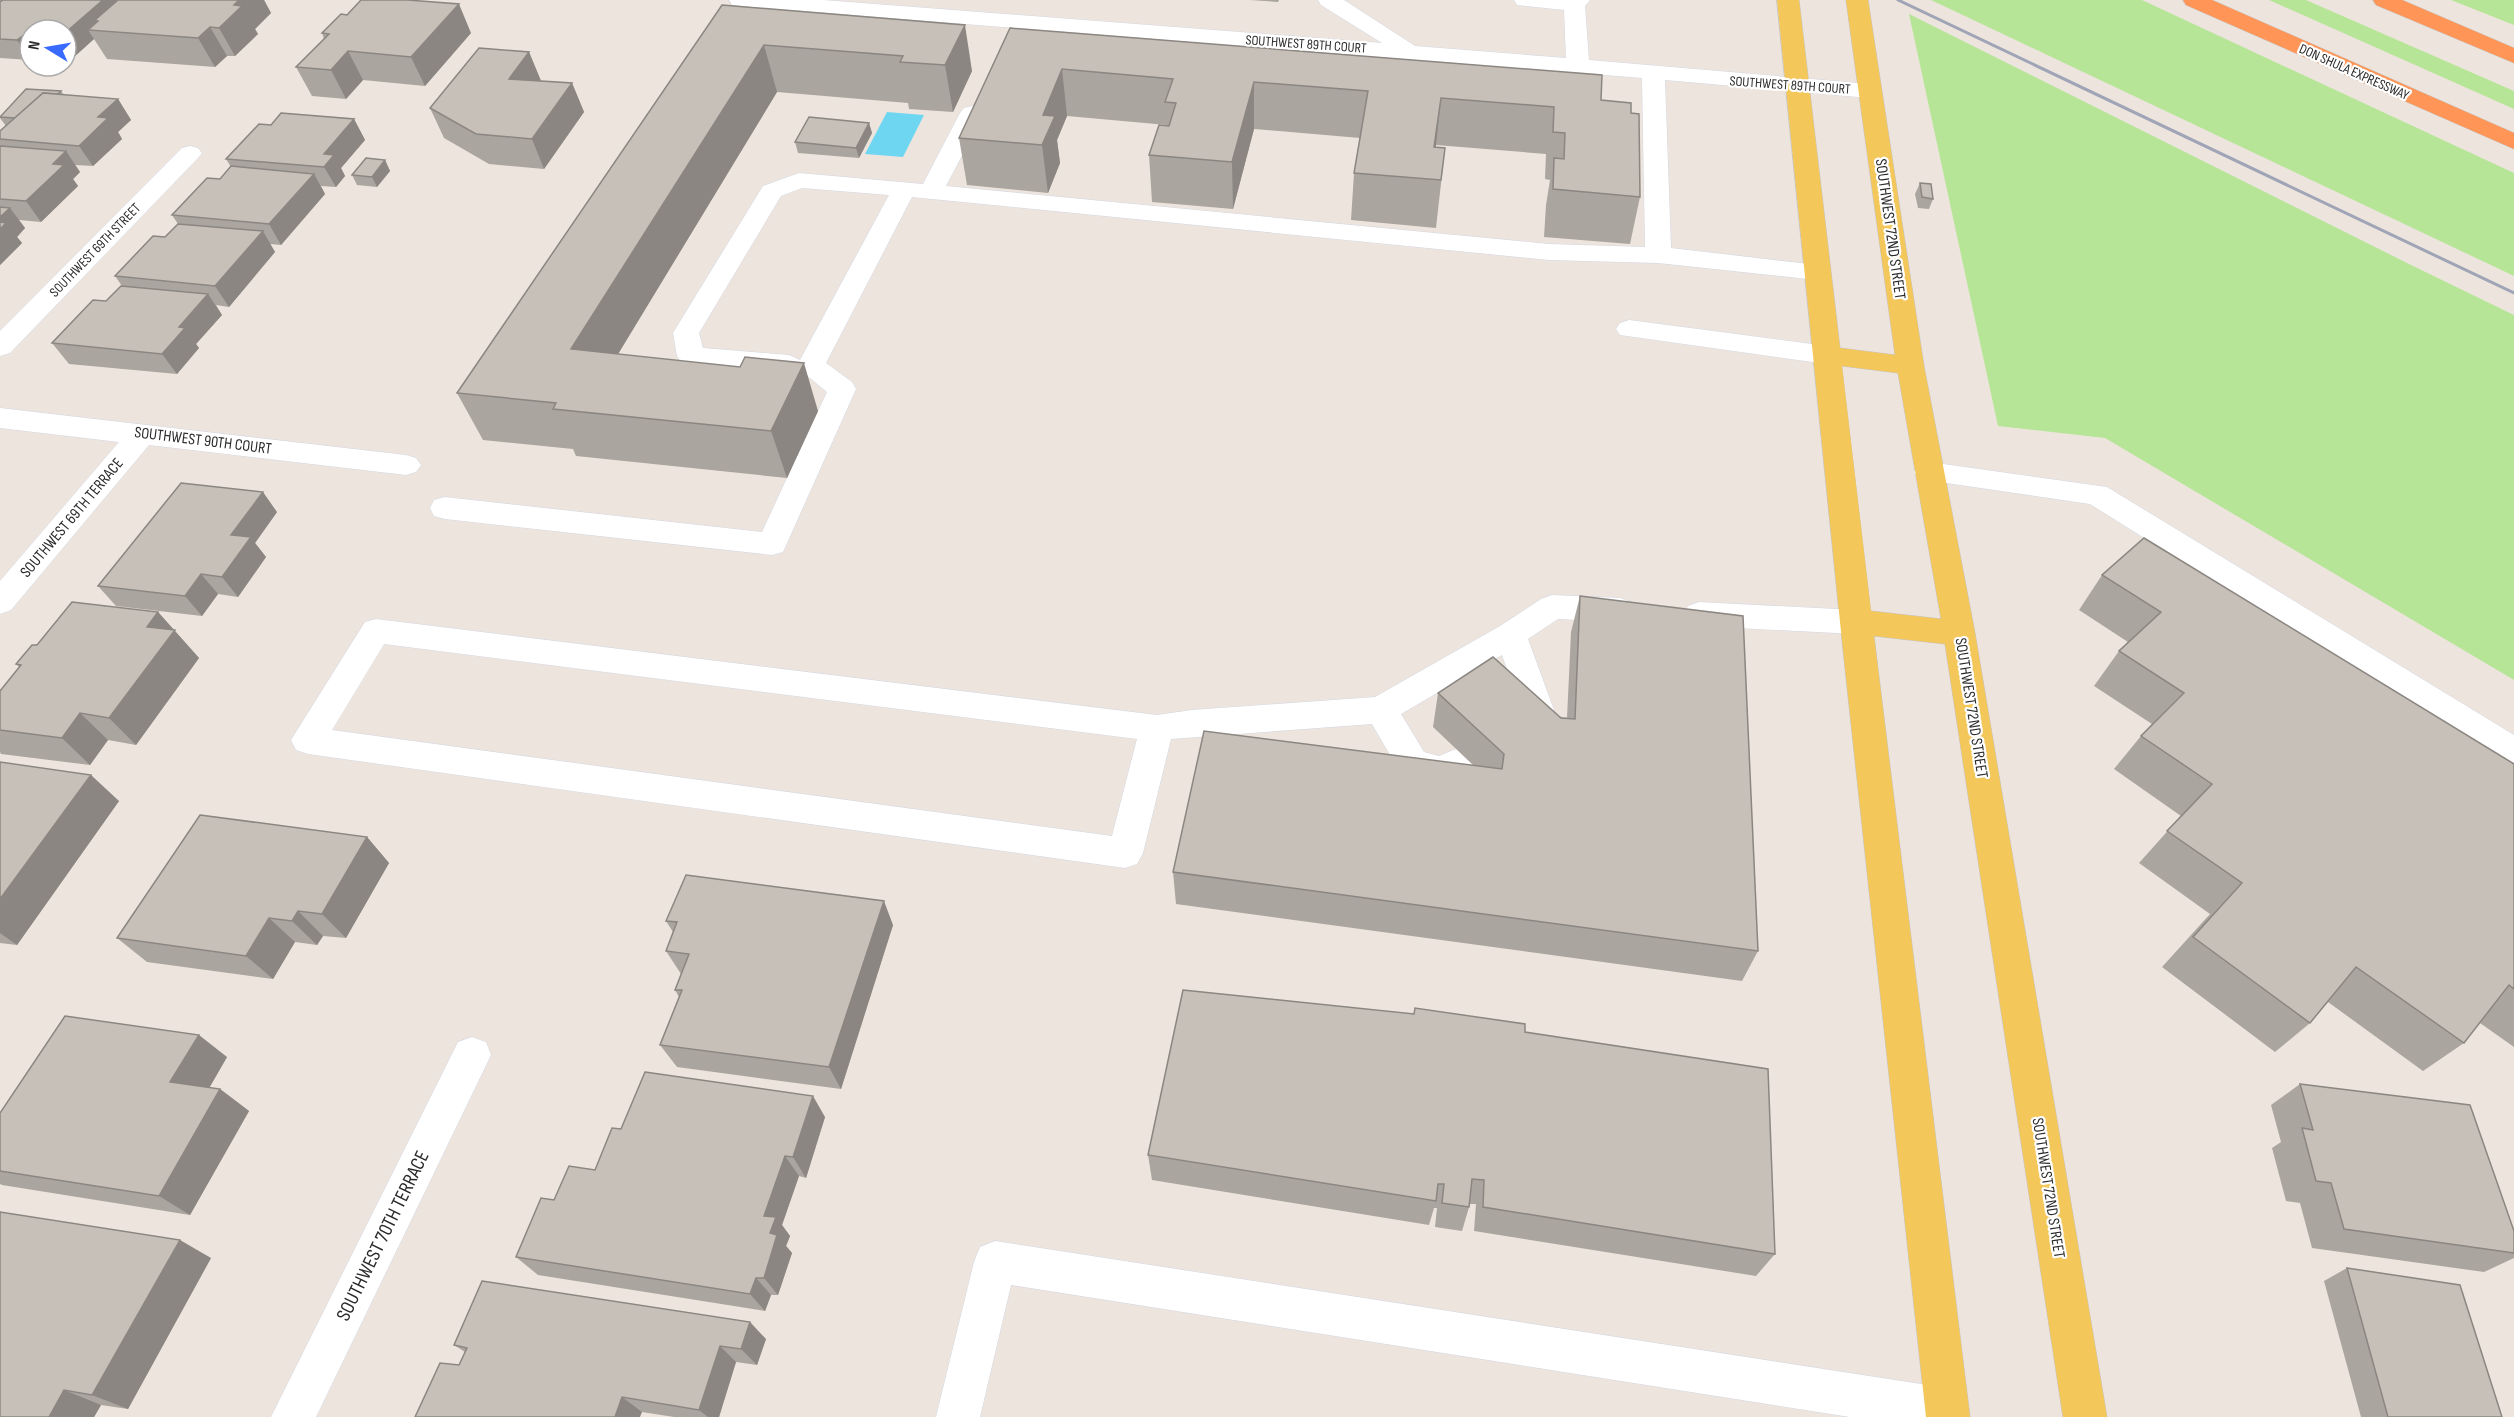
<svg xmlns="http://www.w3.org/2000/svg" width="2514" height="1417" font-family="'Sofia Sans Condensed',sans-serif">
<style>
.green{fill:#b7e598}
.water{fill:#6ed6f1}
.lines{fill:none;stroke-linecap:round;stroke-linejoin:round}
.minor-casing{stroke:#d2d7e4;stroke-width:1}
.major-casing{stroke:#c4c4c4;stroke-width:1}
.highway-casing{stroke:#c4c4c4;stroke-width:1}
.minor{fill:#fff;fill-rule:evenodd}
.major{fill:#f4c75b;fill-rule:evenodd}
.highway{fill:#ff9556;fill-rule:evenodd}
.rail{stroke:#9fa4b6;stroke-width:3}
.wall{fill:#aaa59e}
.shaded-wall{fill:#8b8681}
.building{fill:#c6c0b8;stroke:#8b8681;stroke-width:1.5}
.labels{text-anchor:middle;dominant-baseline:central;stroke-width:4.5;stroke-linejoin:round;paint-order:stroke}
.far-street-label{font-size:14px;fill:#2b2b2b;stroke:#fff}
.street-label{font-size:16px;fill:#2b2b2b;stroke:#fff}
.near-street-label{font-size:20px;fill:#2b2b2b;stroke:#fff}
</style>
<rect width="100%" height="100%" fill="#ede5dd"/>
<g class="green">
<path d="M1931 0H2142L2514 173V276Z"/>
<path d="M2269 0H2306L2514 91V109Z"/>
<path d="M2451 0H2514V25Z"/>
<path d="M1909 14 2407 263 2514 315V680L2105 438 1998 426Z"/>
</g>
<path class="water" d="M887 112 924 115 903 157 865 154Z"/>
<g class="lines">
<g class="minor-casing">
<g id="minor">
<path d="M729 0H823L1382 43 1321 5 1318 0H1344L1415 46 1566 58 1564 10 1517 5 1514 0H1590L1585 6 1589 60 1870 84 1878 86 1881 91 1878 96 1870 98 1665 80 1671 248 1826 266 1830 272 1826 278 1817 280 1658 263 1549 260 912 197 826 363 852 382 856 389 783 552 772 555 445 519 434 516 430 508 434 500 445 497 762 532 827 392 799 369 789 373 681 362 677 356 673 333 763 186 799 173 923 184 960 113 964 108 972 106 980 108 984 113 946 186 1549 244 1645 247 1642 78 740 6 732 5ZM802 188 889 195 800 360 789 355 703 348 699 333 781 196Z"/>
<path d="M190 146 198 148 202 153 198 158 10 353 0 356V331L182 148Z"/>
<path d="M1629 320 1827 346 1837 349 1841 355 1837 361 1827 364 1620 335 1616 329 1620 323Z"/>
<path d="M0 408 406 455 416 458 421 465 416 472 406 475 149 445 11 610 0 614V581L119 442 0 428Z"/>
<path d="M1929 462 2107 487 2514 735V766L2502 762 2090 504 1919 479 1914 472 1919 465Z"/>
<path d="M1552 595 1620 598 1631 602 1636 610 1631 618 1620 622 1558 619 1528 639 1559 724 1554 733 1536 740 1524 736 1519 727 1524 719 1502 655 1401 714 1424 752 1439 756 1466 745 1478 749 1483 759 1478 769 1441 785 1400 772 1372 724 1171 739 1143 853 1137 864 1125 868 308 754 296 750 291 740 365 622 376 619 1157 715 1192 710 1375 697 1500 626 1541 599ZM384 644 1137 739 1112 836 332 730Z"/>
<path d="M1699 602 1856 610 1867 613 1872 622 1867 631 1856 634 1699 626 1688 622 1683 614 1688 606Z"/>
<path d="M472 1037 486 1042 491 1055 316 1417H271L458 1042Z"/>
<path d="M995 1241 1947 1388 1963 1394 1969 1410 1966 1417H1850L1011 1285 980 1417H936L974 1262 980 1247Z"/>
</g>
</g>
<g class="major-casing">
<path id="major" d="M1777 0H1799L1840 348 1895 355 1846 0H1868L1924 366 1975 633 2107 1417H2063L1945 644 1874 636 1970 1417H1926L1840 622ZM1842 366 1898 373 1941 619 1871 611Z"/>
</g>
<g class="highway-casing">
<g id="highway">
<path d="M2183 0H2212L2514 133V149L2186 5Z"/>
<path d="M2373 0H2402L2514 48V63L2376 5Z"/>
</g>
</g>
<use href="#minor" class="minor"/>
<use href="#major" class="major"/>
<use href="#highway" class="highway"/>
<path class="rail" d="M1898 0 2514 293"/>
</g>
<g class="wall">
<path d="M0 0H264L271 13 255 29 258 34 235 56H227L215 67 107 59 94 39 74 57 66 56V30H30V60L0 58Z"/>
<path d="M1250 0H1279L1278 2Z"/>
<path d="M722 5 972 71 953 112 909 109 908 103 777 92 618 354 818 411 787 478 576 456 573 449 483 440 457 393Z"/>
<path d="M347 15 471 33 425 86 363 80 346 99 312 96 296 67 324 39 322 33Z"/>
<path d="M1010 28 1601 100 1631 113 1640 197 1630 244 1544 237 1546 205 1550 180 1545 179 1546 154 1436 145 1435 148H1445L1436 228 1351 220 1354 173 1360 138 1254 129 1233 209 1152 202 1149 155 1167 125 1067 116 1057 140 1060 163 1048 193 967 185 959 138Z"/>
<path d="M529 52 541 81 572 83 584 112 544 169 489 164 444 138 430 108Z"/>
<path d="M61 91 64 95 118 99 131 120 118 132 122 139 93 166 75 165 80 172 73 179 78 186 41 222 19 220 25 228 17 237 22 243 0 265V131L6 126 0 118V116Z"/>
<path d="M354 119 365 140 341 168 345 176 336 187 321 186 325 194 281 245 270 244 275 252 229 307 216 305 222 315 196 344 199 348 177 374 69 364 52 343 106 301 122 286 115 276 165 237 178 224 172 215 220 179 231 167 226 159 271 125Z"/>
<path d="M869 123 872 133 859 158 798 153 795 142Z"/>
<path d="M385 160 390 171 377 187 357 185 352 175Z"/>
<path d="M1920 183 1933 199 1929 209 1918 208 1915 194Z"/>
<path d="M277 512 255 543 266 557 238 597 218 594 202 616 116 606 98 586Z"/>
<path d="M2102 575 2514 764V1047L2480 1023 2464 1043 2423 1071 2328 1002 2310 1023 2275 1052 2162 967 2210 914 2139 863 2181 816 2114 769 2141 736 2152 724 2094 686 2119 651 2128 642 2079 610Z"/>
<path d="M1580 596 1758 951 1742 981 1176 904 1173 872 1473 765 1433 727 1438 693 1567 718 1571 632Z"/>
<path d="M158 612 199 658 136 745 108 740 90 765 1 754 0 752V691L19 667 16 664 37 645Z"/>
<path d="M0 762 119 801 17 945 0 943Z"/>
<path d="M367 837 389 863 346 938 323 936 317 945 295 942 273 979 147 962 117 938Z"/>
<path d="M666 921 893 925 841 1089 677 1067 660 1045 679 997 675 990 681 974 666 951 673 932Z"/>
<path d="M1525 1032 1775 1254 1756 1276 1474 1231 1476 1204H1470L1462 1231 1435 1227 1437 1208H1434L1429 1225 1152 1180 1148 1155Z"/>
<path d="M227 1057 209 1088 220 1089 249 1111 190 1215 2 1185 0 1184V1113Z"/>
<path d="M2300 1084 2514 1231V1258L2484 1272 2312 1248 2300 1203 2286 1201 2272 1148 2281 1142 2271 1105Z"/>
<path d="M825 1117 806 1178 799 1176 782 1225 790 1236 786 1246 792 1253 778 1295H771L765 1311 538 1275 516 1257 554 1200 595 1170 621 1129Z"/>
<path d="M211 1258 128 1409 101 1405 94 1417H0Z"/>
<path d="M2347 1268 2502 1417H2361L2324 1281Z"/>
<path d="M766 1339 757 1365 736 1362 719 1417H674L642 1412 459 1365 465 1352 454 1345Z"/>
</g>
<g class="shaded-wall">
<path d="M103 0H133L98 21 95 20 102 31 88 30 94 39 74 57 66 45V32Z"/>
<path d="M239 0H264L271 13 255 29 258 34 235 56 219 28 234 5Z"/>
<path d="M459 4 471 33 425 86 411 57Z"/>
<path d="M965 25 972 71 953 112 945 65Z"/>
<path d="M210 27 227 56 215 67 198 38Z"/>
<path d="M25 34 30 41V59L17 40Z"/>
<path d="M764 45 777 92 592 397 571 349Z"/>
<path d="M348 51 363 80 346 99 331 70Z"/>
<path d="M529 52 541 81 509 79Z"/>
<path d="M1062 69 1067 116 1057 140 1060 163 1048 193 1042 145 1043 115Z"/>
<path d="M1254 82V129L1233 209 1232 162Z"/>
<path d="M572 83 584 112 544 169 532 139Z"/>
<path d="M1441 98 1436 145 1431 180 1434 147Z"/>
<path d="M118 99 131 120 118 132 122 139 93 166 79 146 98 117Z"/>
<path d="M354 119 365 140 341 168 345 176 336 187 324 167V154Z"/>
<path d="M869 123 872 133 859 158 856 148Z"/>
<path d="M66 151 80 172 73 179 78 186 41 222 26 201 53 164Z"/>
<path d="M385 160 390 171 377 187 372 177Z"/>
<path d="M314 174 325 194 281 245 269 224Z"/>
<path d="M10 208 25 228 17 237 22 243 0 265V217Z"/>
<path d="M263 231 275 252 229 307 215 286Z"/>
<path d="M208 294 222 315 196 344 199 348 177 374 162 354 179 327Z"/>
<path d="M804 363 818 411 787 478 771 431Z"/>
<path d="M263 492 277 512 255 543 266 557 238 597 222 577 231 535Z"/>
<path d="M201 574 218 594 202 616 185 596Z"/>
<path d="M158 612 199 658 136 745 109 718 147 627Z"/>
<path d="M80 713 108 740 90 765 62 738Z"/>
<path d="M91 775 119 801 17 945 0 933V899Z"/>
<path d="M367 837 389 863 346 938 322 914Z"/>
<path d="M884 901 893 925 841 1089 829 1067Z"/>
<path d="M298 911 323 936 317 945 292 921Z"/>
<path d="M269 918 295 942 273 979 246 956Z"/>
<path d="M199 1035 227 1057 200 1104 170 1082Z"/>
<path d="M220 1089 249 1111 190 1215 159 1196Z"/>
<path d="M813 1096 825 1117 806 1178 793 1157Z"/>
<path d="M785 1156 799 1176 782 1225 790 1236 786 1246 792 1253 778 1295 764 1278 770 1233 764 1216Z"/>
<path d="M180 1240 211 1258 128 1409 92 1395Z"/>
<path d="M756 1278 771 1295 765 1311 750 1294Z"/>
<path d="M750 1322 766 1339 757 1365 741 1349Z"/>
<path d="M720 1346 736 1362 719 1417H708L699 1410Z"/>
<path d="M64 1390 101 1405 94 1417H49Z"/>
<path d="M622 1397 642 1412 640 1417H615Z"/>
</g>
<g class="building">
<path d="M3 0H103L66 32V30H30V34H25L17 40 0 39V2Z"/>
<path d="M118 0H239L234 5 242 6 219 28 210 27 198 38 88 30 98 21 95 20Z"/>
<path d="M361 0H408L459 4 411 57 348 51 331 70 296 67 329 34 322 33 341 14 347 15Z"/>
<path d="M722 5 965 25 945 65 900 62 903 56 764 45 571 349 740 367 745 357 804 363 771 431 553 409 556 403 457 393Z"/>
<path d="M1010 28 1602 75 1601 100 1631 103V113L1639 114 1640 197 1553 189 1554 158 1564 159 1565 133 1553 132 1554 107 1441 98 1434 147 1445 148 1441 180 1354 173 1368 91 1254 82 1232 162 1149 155 1159 125 1169 126 1176 103 1165 102 1173 79 1062 69 1043 115 1055 116 1042 145 959 138Z"/>
<path d="M479 48 529 52 509 79 572 83 532 139 476 134 430 108Z"/>
<path d="M26 89 61 91 58 94 43 93 15 118 0 117Z"/>
<path d="M43 93 118 99 98 117 108 118 79 146 0 139V131Z"/>
<path d="M281 113 354 119 324 154 334 155 324 167 226 159 259 124 271 125Z"/>
<path d="M809 117 869 123 856 148 795 142Z"/>
<path d="M0 146 66 151 53 164 64 165 26 201 0 199Z"/>
<path d="M366 158 385 160 372 177 352 175Z"/>
<path d="M231 166 314 174 269 224 172 215 207 178 220 179Z"/>
<path d="M1920 183 1931 184 1933 199 1922 197Z"/>
<path d="M0 207 10 208 0 217Z"/>
<path d="M0 222 6 223 0 229Z"/>
<path d="M178 224 263 231 215 286 115 276 153 236 165 237Z"/>
<path d="M121 286 208 294 179 327 185 328 162 354 52 343 93 300 106 301Z"/>
<path d="M181 483 263 492 231 535 251 537 222 577 201 574 185 596 98 586Z"/>
<path d="M2144 538 2514 764V989L2509 985 2464 1043 2356 967 2310 1023 2193 937 2242 883 2167 831 2212 784 2141 736 2184 693 2119 651 2161 612 2102 575Z"/>
<path d="M1580 596 1743 616 1758 951 1173 872 1204 731 1502 769 1504 754 1438 693 1493 657 1561 718 1575 719Z"/>
<path d="M72 602 158 612 147 627 175 630 109 718 80 713 62 738 0 730V691L21 665 16 664 32 645H37Z"/>
<path d="M0 762 91 775 0 899Z"/>
<path d="M200 815 367 837 322 914 298 911 292 921 269 918 246 956 117 938Z"/>
<path d="M686 875 884 901 829 1067 660 1045 682 990H675L689 954 666 951 677 922 666 921Z"/>
<path d="M1183 990 1414 1014 1415 1008 1525 1024V1032L1768 1069 1775 1254 1483 1207 1484 1180 1472 1179 1469 1207 1442 1203 1444 1184H1438L1436 1201 1148 1155Z"/>
<path d="M65 1016 199 1035 170 1082 220 1089 159 1196 0 1171V1113Z"/>
<path d="M645 1072 813 1096 793 1157 785 1156 764 1216 776 1217 770 1233 777 1235 764 1278H756L750 1294 516 1257 541 1198 554 1200 569 1166 595 1170 612 1128 621 1129Z"/>
<path d="M2300 1084 2470 1105 2514 1231V1253L2344 1229 2331 1183 2316 1181 2302 1128 2313 1130Z"/>
<path d="M0 1212 180 1240 92 1395 64 1390 49 1417H0Z"/>
<path d="M2347 1268 2460 1285 2502 1417H2388Z"/>
<path d="M482 1281 750 1322 741 1349 720 1346 699 1410 622 1397 615 1417H415L440 1363 459 1365 467 1348 454 1345Z"/>
</g>
<g class="labels">
<g class="far-street-label">
<text transform="translate(1306 44) rotate(4)">SOUTHWEST 89TH COURT</text>
<text transform="translate(2354 72) rotate(24)">DON SHULA EXPRESSWAY</text>
<text transform="translate(1790 85) rotate(4)">SOUTHWEST 89TH COURT</text>
<text transform="translate(95 250) rotate(-46)">SOUTHWEST 69TH STREET</text>
</g>
<g class="street-label">
<text transform="translate(1890 229) rotate(82)">SOUTHWEST 72ND STREET</text>
<text transform="translate(203 441) rotate(7)">SOUTHWEST 90TH COURT</text>
<text transform="translate(72 518) rotate(-50)">SOUTHWEST 69TH TERRACE</text>
<text transform="translate(1971 708) rotate(81)">SOUTHWEST 72ND STREET</text>
<text transform="translate(2048 1188) rotate(81)">SOUTHWEST 72ND STREET</text>
</g>
<g class="near-street-label">
<text transform="translate(383 1236) rotate(-64)">SOUTHWEST 70TH TERRACE</text>
</g>
</g>
<g transform="translate(48 48) rotate(281)"><circle r="28" fill="#ffffff" stroke="#aaaaaa" stroke-width="1.5"/>
<path d="M0-4.5L10 22L0 15L-10 22Z" fill="#396afe"/>
<text y="-9" font-size="16" font-weight="bold" text-anchor="middle" fill="#2b2b2b">N</text>
</g>
</svg>
